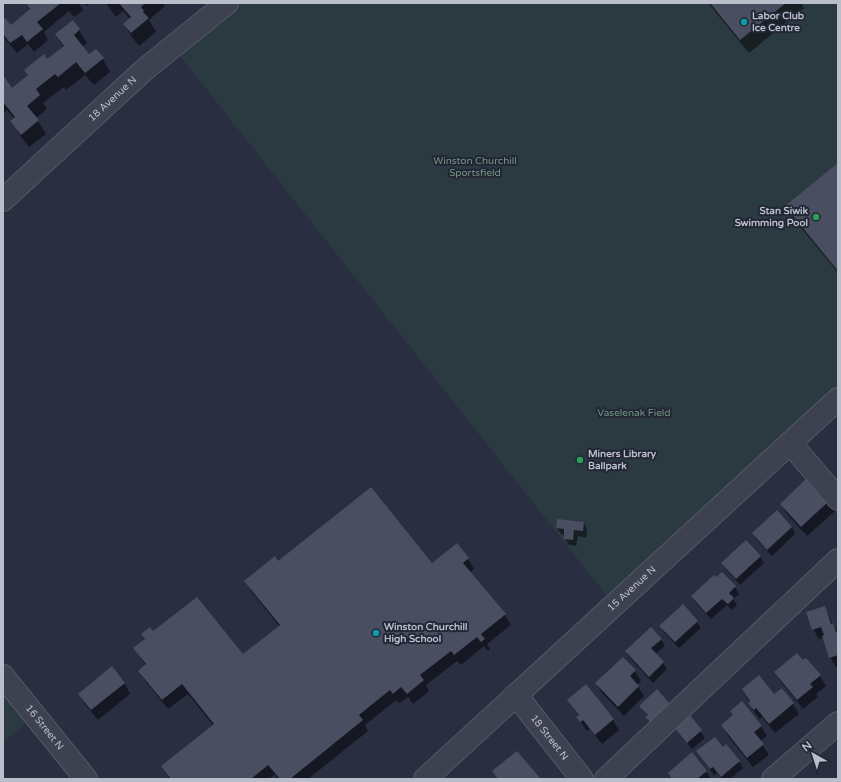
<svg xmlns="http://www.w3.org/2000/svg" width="841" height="782" font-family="'Varela Round',sans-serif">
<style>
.green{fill:#2b3a41}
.shadow{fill:#0007}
.building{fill:#494e61}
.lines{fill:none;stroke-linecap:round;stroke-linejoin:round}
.minor-casing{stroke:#555967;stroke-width:24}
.minor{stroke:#3d4150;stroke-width:22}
.culture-dot{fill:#0f9aa8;stroke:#222635;stroke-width:1.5}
.leisure-dot{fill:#2e9e5b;stroke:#222635;stroke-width:1.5}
.labels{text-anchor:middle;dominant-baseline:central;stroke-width:4;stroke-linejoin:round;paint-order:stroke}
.poi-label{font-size:10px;font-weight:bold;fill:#babdca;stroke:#222635;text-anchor:start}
.street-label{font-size:10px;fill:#babdca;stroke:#222635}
.park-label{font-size:10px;fill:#749884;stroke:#222635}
</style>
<rect width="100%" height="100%" fill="#292e40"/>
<g class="green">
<path d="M227 3H838V399L614 605 173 47Z"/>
<path d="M3 676 35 716 3 742Z"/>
</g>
<g class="shadow">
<path d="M26 3H79L83 10 74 17 69 11 44 32 48 40 34 52 28 44 17 53 3 36V21L11 26 30 10Z"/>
<path d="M84 3H91L87 6Z"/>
<path d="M106 3H164L165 6 149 20 156 32 139 46 132 37 124 24 130 19 123 11 116 17Z"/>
<path d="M708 3H801L804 8 749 53Z"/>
<path d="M73 21 87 43 82 47 89 56 103 59 110 72 94 85 85 75 66 90 64 87 43 103 47 109 36 118 46 134 29 147 19 134 11 121 14 118 7 110 3 113V78L12 89 28 76 25 70 47 60 63 47 56 35Z"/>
<path d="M838 165V273L794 219 786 206Z"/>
<path d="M829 501 835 511 807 536 787 514 781 504Z"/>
<path d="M584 523 587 529 586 538 578 536 576 546 569 545 565 539V535L561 534 557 528Z"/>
<path d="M792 527 795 534 772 556 757 540 753 533Z"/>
<path d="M760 556 764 563 740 585 726 569 722 563Z"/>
<path d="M468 559 474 569 470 572 505 615 511 625 487 644 490 649 488 651 484 646 461 665 457 661 426 685 429 691 413 704 408 697 399 703 396 700 365 725 368 731 308 779H278L275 774 269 779H170L168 776 162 766 213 725 188 694 168 709 145 681 139 671 146 666 134 648 145 640 142 634 153 633 243 656 279 626 251 591 246 581 278 562 432 564Z"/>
<path d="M735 587 739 594 733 599 737 605 732 610 727 605 711 619 696 603 692 596Z"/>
<path d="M824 607 833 625 838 632V667H836L830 657 824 638 819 639 813 629Z"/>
<path d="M697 622 701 628 679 648 664 632 661 626Z"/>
<path d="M661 639 665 646 655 654 663 663 667 669 653 683 630 658 626 652Z"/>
<path d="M803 661 820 676 826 686 816 694 818 697 803 709 781 682 775 672Z"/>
<path d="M112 668 125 684 130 694 98 720 85 704 79 694Z"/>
<path d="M635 671 641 681 637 685 644 696 624 716 602 693 596 683Z"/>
<path d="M586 685 613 720 619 730 602 744 590 729 587 731 584 727 578 717 579 716 568 700Z"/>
<path d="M782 689 793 704 799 714 775 733 762 717 760 719 755 713 743 690 774 695Z"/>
<path d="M670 705 650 724 646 717 648 716 640 706Z"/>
<path d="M690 717 705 738 692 749 676 728Z"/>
<path d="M723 726H761L767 736 760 741 769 755 753 767 728 736Z"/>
<path d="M723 748 739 762 743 768 730 779H722L717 773 714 775 697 752Z"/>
<path d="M706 771 711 779H672Z"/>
</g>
<g class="building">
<path d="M26 3H61L37 22 43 29 27 42 22 35 10 43 3 34V20L5 18 11 25 30 9Z"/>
<path d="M119 3H145L141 7 144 11 143 12 149 18 131 33 123 24 131 17Z"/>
<path d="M710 3H786L740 40Z"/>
<path d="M73 20 80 29 74 35 89 54 96 49 104 58 85 73 76 62 58 77 55 74 36 89 40 95 27 106 39 120 21 135 10 121 15 117 3 102V75L12 88 28 75 24 70 44 54 47 59 64 46 55 34Z"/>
<path d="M838 163V271L785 206Z"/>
<path d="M808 477 830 500 801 527 780 504Z"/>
<path d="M371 487 432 563 457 543 469 558 463 563 506 614 481 634 485 639 481 642 477 637 454 655 451 651 420 675 424 680 407 694 401 687 393 694 390 690 359 715 363 720 290 779H280L268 765 251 779H171L161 766 214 724 182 684 162 700 138 671 146 664 133 648 145 639 141 634 150 627 153 631 197 597 243 654 280 625 244 581 275 556 278 561Z"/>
<path d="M777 510 792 527 767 550 752 533Z"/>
<path d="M557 519 584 522 583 531 574 530 573 540 564 539V529L556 528Z"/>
<path d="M746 540 761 556 736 579 721 563Z"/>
<path d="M722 572 736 586 729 593 734 598 728 604 722 599 706 613 691 596 714 575 716 577Z"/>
<path d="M683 604 698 621 675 642 659 626Z"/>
<path d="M825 606 831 624 833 623 836 632 838 631V655L829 658 822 636 824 635 821 627 812 630 806 612Z"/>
<path d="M651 627 662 639 651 648 664 662 649 677 625 651Z"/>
<path d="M797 653 803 660 806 658 821 675 810 684 813 687 797 700 774 672Z"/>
<path d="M623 657 636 670 630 676 639 686 618 707 595 683Z"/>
<path d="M112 666 125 683 91 710 78 694Z"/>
<path d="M759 675 774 694 782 688 794 703 769 724 756 708 754 710 748 703 750 701 742 689Z"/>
<path d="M586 684 614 719 595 735 583 720 580 722 576 717 579 715 567 700Z"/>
<path d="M657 689 670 704 650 722 645 717 648 715 639 706Z"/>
<path d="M742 701 762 726 754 732 764 744 747 758 721 725 733 715 730 711Z"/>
<path d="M690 715 702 730 687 743 675 728Z"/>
<path d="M715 737 723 747 726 744 740 761 721 777 713 767 710 769 696 751Z"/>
<path d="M517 751 541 779H498L492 771Z"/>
<path d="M692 752 707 771 697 779H672L668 773Z"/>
</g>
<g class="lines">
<g class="minor-casing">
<g id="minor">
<path id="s1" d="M3 200 144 70 227 3"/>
<path d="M790 443 838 499"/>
<path id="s2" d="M3 676 86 779"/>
<path id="s3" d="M516 695 582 779"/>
<path id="s4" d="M425 779 838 399"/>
<path d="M606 779 838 560"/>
<path d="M773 779 838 723"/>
</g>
</g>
<use href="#minor" class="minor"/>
</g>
<g class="culture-dot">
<circle cx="744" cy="22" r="4"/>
<circle cx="376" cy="633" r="4"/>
</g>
<g class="leisure-dot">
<circle cx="816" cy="217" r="4"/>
<circle cx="580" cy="460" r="4"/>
</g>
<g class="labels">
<g class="poi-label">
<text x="752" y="16">Labor Club<tspan x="752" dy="12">Ice Centre</tspan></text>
<text x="808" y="211" text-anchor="end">Stan Siwik<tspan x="808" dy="12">Swimming Pool</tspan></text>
<text x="588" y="454">Miners Library<tspan x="588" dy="12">Ballpark</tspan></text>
<text x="384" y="627">Winston Churchill<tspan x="384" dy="12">High School</tspan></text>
</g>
<g class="street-label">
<text stroke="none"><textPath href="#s1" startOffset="149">18 Avenue N</textPath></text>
<text stroke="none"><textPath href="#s4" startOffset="281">15 Avenue N</textPath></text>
<text stroke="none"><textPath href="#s2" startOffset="66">16 Street N</textPath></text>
<text stroke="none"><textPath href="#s3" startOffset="54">18 Street N</textPath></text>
</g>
<g class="park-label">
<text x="475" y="161">Winston Churchill<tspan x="475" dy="12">Sportsfield</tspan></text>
<text x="634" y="413">Vaselenak Field</text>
</g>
</g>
<rect width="841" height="782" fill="none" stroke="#babdca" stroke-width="8"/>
<g transform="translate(813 754) rotate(321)" stroke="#222635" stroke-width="3" paint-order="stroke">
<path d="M0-3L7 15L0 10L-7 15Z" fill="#babdca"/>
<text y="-6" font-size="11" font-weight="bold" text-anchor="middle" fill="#babdca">N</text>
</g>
</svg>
